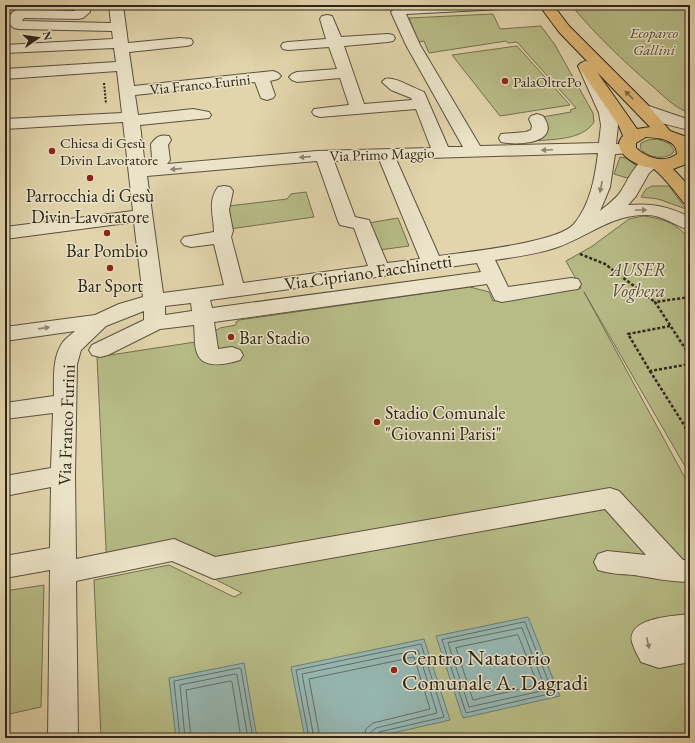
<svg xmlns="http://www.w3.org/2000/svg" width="695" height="743" font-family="'EB Garamond',serif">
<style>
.green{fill:#b7bc87;stroke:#727051}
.water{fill:#96b7b2;stroke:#6c7d76}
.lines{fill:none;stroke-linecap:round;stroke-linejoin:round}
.shore{stroke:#626e66;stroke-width:1}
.minor-casing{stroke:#5a513f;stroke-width:2}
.major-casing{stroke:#2d251b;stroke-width:2}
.path-far2{stroke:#2d251b;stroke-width:2;stroke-dasharray:2 1.5;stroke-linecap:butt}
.path-far1{stroke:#2d251b;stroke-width:2.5;stroke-dasharray:3 2;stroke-linecap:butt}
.path{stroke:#2d251b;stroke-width:3;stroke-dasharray:3.5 2.5;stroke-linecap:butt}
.minor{fill:#ece4c9;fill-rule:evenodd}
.major{fill:#e1ba76;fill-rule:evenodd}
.oneway{fill:#7e6844}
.oneway2{fill:#8c8472}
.poi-dot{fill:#8f2418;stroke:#ece4c9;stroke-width:1.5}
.labels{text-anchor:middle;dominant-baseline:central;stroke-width:3;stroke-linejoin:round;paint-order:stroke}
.far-park-label{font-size:15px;font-style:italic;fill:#504b36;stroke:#ece4c9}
.far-poi-label{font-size:15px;fill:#2d251b;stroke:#ece4c9;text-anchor:start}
.far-street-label{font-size:15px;fill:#2d251b;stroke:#ece4c9}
.poi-label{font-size:18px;fill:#2d251b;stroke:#ece4c9}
.park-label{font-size:18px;font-style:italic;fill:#504b36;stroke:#ece4c9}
.street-label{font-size:18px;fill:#2d251b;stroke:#ece4c9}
.near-poi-label{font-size:22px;fill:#2d251b;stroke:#ece4c9;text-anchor:start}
</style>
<rect width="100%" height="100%" fill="#e2d5ac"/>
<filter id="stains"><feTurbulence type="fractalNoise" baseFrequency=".005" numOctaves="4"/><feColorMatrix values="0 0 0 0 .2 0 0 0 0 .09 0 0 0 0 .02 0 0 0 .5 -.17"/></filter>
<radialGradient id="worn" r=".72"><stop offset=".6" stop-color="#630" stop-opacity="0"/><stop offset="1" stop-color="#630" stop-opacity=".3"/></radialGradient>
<g class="green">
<path d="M571 5H690V113C674 108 663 95 651 85 622 60 595 34 571 5Z"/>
<path d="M493 14 500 29 541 26 555 45 593 113 594 122C583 140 554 139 535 141L541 138 548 130V126L542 117 571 112 570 110 576 108 517 42 508 43 506 41 429 53 424 41 418 42 409 18Z"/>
<path d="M517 46 570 105 500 116 452 55Z"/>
<path d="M658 139 670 144 674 150 673 153C663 161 647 157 640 148L641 143 648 140Z"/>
<path d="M620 157 626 158 638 167 627 178 614 174Z"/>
<path d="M652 186H669L686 209 658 199 641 197 646 189Z"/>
<path d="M306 192 314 217 230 229 227 207 229 206 287 199 291 194Z"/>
<path d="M643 216C665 219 675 223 690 239V475L584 292 690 487V738H101L94 580 169 565 234 597 242 593 176 559 107 569 97 357 215 339V331L220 328 236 325V322L239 320 470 287 489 292 493 301 581 288 566 261 591 247 629 219Z"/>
<path d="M398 218 409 246 379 250 368 223Z"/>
<path d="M44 585 41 707 5 715V591Z"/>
</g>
<g class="water">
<path d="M528 617 560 696 463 718 436 636Z"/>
<path d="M424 639 450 720 371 738H305L291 667Z"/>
<path d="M244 663 257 738H176L169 678Z"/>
</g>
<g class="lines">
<g class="shore">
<path d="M525 622 553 693 466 713 442 640Z"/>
<path d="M522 628 546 690 469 707 448 643Z"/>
<path d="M518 635 538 685 473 700 456 648Z"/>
<path d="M180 738 174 681 239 668 241 669 253 738"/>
<path d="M185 738 180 685 235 674 237 675 248 738"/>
<path d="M191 738 186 690 230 681 232 682 241 738"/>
<path d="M309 738 296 670 421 644 444 717 379 732 375 738"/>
<path d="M314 738 302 674 418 650 437 713 376 728 371 732 370 738"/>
<path d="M320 738 309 679 414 657 430 709 373 723 366 729 364 738"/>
</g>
<g class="minor-casing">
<g id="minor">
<path d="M27 5H49L47 8 39 10 75 11V5H89L90 12 83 18 78 19 24 18 22 21 111 23 109 5H123L128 43 180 38 191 39 193 42 191 45 186 46 129 52 134 86 273 71 278 73 281 76 278 79 270 81 275 95 273 98 267 100 261 98 255 82 135 95 138 115 193 109 209 112 211 115 209 118 140 125 145 166 152 159 151 144C156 137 160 134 169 136L171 140 168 145 170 160 167 164 317 151 431 148 416 109 320 117 314 115 312 112 314 109 349 105 340 78 297 82 292 80 289 77 292 74 297 72 337 69 329 47 288 50 283 49 281 46 283 43 288 42 326 39 320 19 322 16 327 15 332 16 341 37 388 34 393 35 395 38 393 41 388 42 344 46 364 104 412 100 411 98 391 90 382 82 385 79C394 76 413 88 424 92L448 147H463L406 45 391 12 396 7 401 6 508 5 506 8 501 9 406 14 420 45 480 146 599 143 601 125 599 113 578 66 581 63 586 61 591 63 615 113 618 125 616 144 634 145 637 149 634 153 615 154 610 187 600 211C607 205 616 199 621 191 630 178 637 154 657 159L660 163 649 173 636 196 628 205C653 203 667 206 690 217V230C675 226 663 215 647 215 612 214 589 236 558 247 538 254 516 257 495 260L508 287 571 278 578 279 581 284 578 289 571 290 502 302 495 300 487 284 214 322 218 349 232 347 240 350 243 355 240 360C227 364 203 370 197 353 194 345 195 333 194 325L160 329 108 355 100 357 92 355 89 350 92 345 144 320V311L106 326 81 350 77 364 75 475 76 559 174 539 215 557 610 488 619 491 683 560H690V582C671 582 653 578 634 575 622 574 610 574 598 570L594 562 598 554 607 551 646 555 605 509 214 579 172 561 76 581 78 738H48L50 570 5 578V556L50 548 51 487 5 496V476L51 468 53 413 5 419V403L54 396C54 379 52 357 63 342 66 338 71 335 75 331L5 341V327L95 315 119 304 143 297 134 222 5 239V227L133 211 123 122 5 129V119L122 113 117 71 5 79V69L116 62 114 48 5 53V45L113 39 112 31 19 29 14 28 7 22C9 13 18 7 27 5ZM598 153C595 178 590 205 574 224 558 243 465 252 439 256L396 159ZM379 159 420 259 387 263 369 220 355 217 334 161ZM317 161 338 221 340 225 354 228 368 266 243 283 231 237 233 231 229 210 233 191 230 187 224 186 218 187C207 202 214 216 214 232L184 237 181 241 184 245 191 247 214 244 224 285 163 293 147 176ZM477 263 481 272 212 308 210 300ZM191 303 192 311 165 315V306Z"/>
<path d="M643 104 690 120V130C677 127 642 120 635 109L637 106Z"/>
<path d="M537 114 543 116C562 143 519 146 501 142L499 138 501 134 526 132 531 130 532 126 529 119 531 116Z"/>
<path d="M690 614V662L659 668 641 662C638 656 634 649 632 642 627 617 675 616 690 614Z"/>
</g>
</g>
<g class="major-casing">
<path id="major" d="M539 5H553L569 26 647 104 670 131 684 136 689 140 690 161 686 164 673 169 690 187V204L684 203C677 194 661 173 652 168 649 167 644 167 640 165 629 161 611 148 623 136L619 126 578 66 581 63 588 62 559 32ZM597 72 650 127 637 129ZM646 137C658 138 677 139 677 154 664 164 647 158 636 148V143Z"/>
</g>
<path class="path-far2" d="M104 83 106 104"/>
<g class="path-far1">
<path d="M580 254 605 264 655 302"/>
<path d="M690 297 655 302 690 356"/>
<path d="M670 326 628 334 650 371 690 364"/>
<path d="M650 371 686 428"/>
</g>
<path class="path" d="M685 427 690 435"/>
<use href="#minor" class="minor"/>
<use href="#major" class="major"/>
</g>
<defs><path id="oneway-solid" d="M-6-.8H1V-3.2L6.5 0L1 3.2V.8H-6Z"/></defs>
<use class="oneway" href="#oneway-solid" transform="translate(629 95) rotate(-135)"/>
<g class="oneway2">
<use href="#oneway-solid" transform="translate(547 150) rotate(178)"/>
<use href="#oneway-solid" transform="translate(305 157) rotate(175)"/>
<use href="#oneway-solid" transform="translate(176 169) rotate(175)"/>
<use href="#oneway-solid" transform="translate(601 187) rotate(101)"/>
<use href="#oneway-solid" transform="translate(641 210)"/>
<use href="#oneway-solid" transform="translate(44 328) rotate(-8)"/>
<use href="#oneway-solid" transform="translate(648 643) rotate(77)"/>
</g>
<g class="poi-dot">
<circle cx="505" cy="81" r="4"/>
<circle cx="52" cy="151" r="4"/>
<circle cx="90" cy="178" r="4"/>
<circle cx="107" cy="233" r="4"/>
<circle cx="110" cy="268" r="4"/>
<circle cx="231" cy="337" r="4"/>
<circle cx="377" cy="422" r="4"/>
<circle cx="394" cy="670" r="4"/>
</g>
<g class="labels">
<g class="far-park-label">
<text x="654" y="32">Ecoparco<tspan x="654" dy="17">Gallini</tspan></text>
</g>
<g class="far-poi-label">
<text x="513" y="81">PalaOltrePo</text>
<text x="60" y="142">Chiesa di Gesù<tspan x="60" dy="17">Divin Lavoratore</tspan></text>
</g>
<g class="far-street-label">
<text transform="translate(200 84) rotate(-6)">Via Franco Furini</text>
<text transform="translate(382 154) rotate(-2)">Via Primo Maggio</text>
</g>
<g class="poi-label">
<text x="90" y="195">Parrocchia di Gesù<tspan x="90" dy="21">Divin Lavoratore</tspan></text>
<text x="107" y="250">Bar Pombio</text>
<text x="110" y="285">Bar Sport</text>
<text x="239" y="337" text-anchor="start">Bar Stadio</text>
<text x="385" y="412" text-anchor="start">Stadio Comunale<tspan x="385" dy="21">"Giovanni Parisi"</tspan></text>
</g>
<g class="park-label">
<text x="638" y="269">AUSER<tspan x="638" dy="21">Voghera</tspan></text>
</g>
<g class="street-label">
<text transform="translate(368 272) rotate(-8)">Via Cipriano Facchinetti</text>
<text transform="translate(66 425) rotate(-88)">Via Franco Furini</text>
</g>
<g class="near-poi-label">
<text x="402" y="657">Centro Natatorio<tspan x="402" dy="25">Comunale A. Dagradi</tspan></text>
</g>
</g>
<rect width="695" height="743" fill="none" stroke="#e2d5ac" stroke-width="20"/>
<rect x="6" y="6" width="683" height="731" fill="none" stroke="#2d251b" stroke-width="2"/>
<rect x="10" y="10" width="675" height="723" fill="none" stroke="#2d251b"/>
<g transform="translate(38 38) rotate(77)" stroke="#ece4c9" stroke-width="3" paint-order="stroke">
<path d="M0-3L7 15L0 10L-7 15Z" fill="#2d251b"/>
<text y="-6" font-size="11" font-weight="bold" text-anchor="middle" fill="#2d251b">N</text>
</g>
<rect width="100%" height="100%" filter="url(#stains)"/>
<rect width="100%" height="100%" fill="url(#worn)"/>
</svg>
